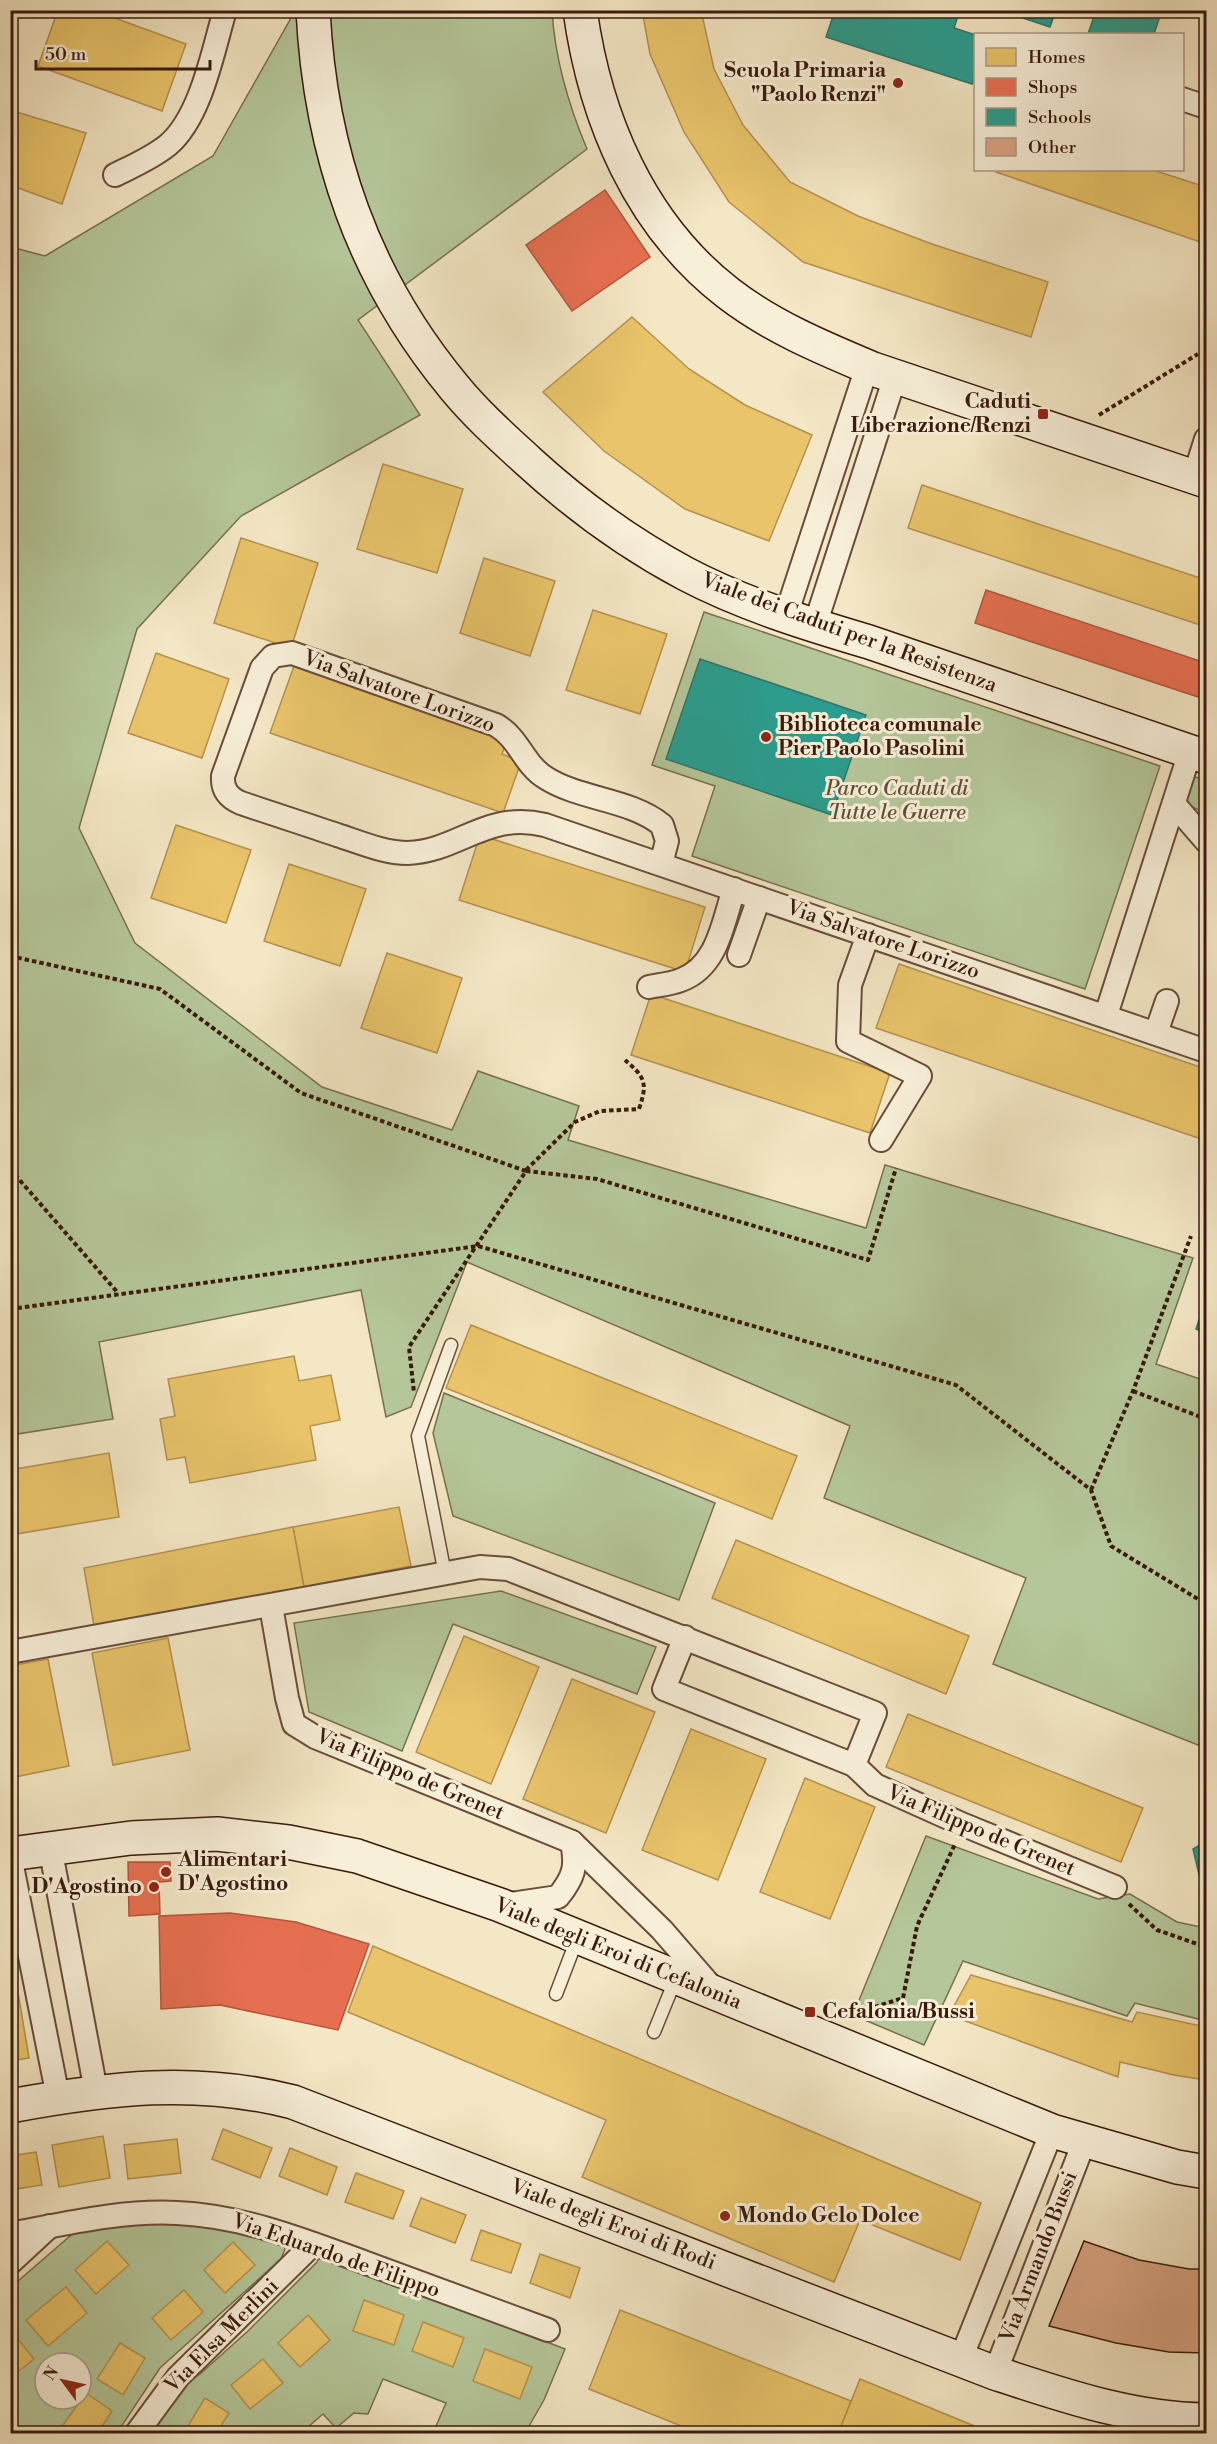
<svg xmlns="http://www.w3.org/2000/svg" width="1217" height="2444" font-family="'Libre Bodoni',serif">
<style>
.green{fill:#b5c79a;stroke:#777053;stroke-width:1.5;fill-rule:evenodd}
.homes{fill:#e9c46a;stroke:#b4914e;stroke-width:1.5}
.shops{fill:#e76f51;stroke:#b3563c;stroke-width:1.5}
.schools{fill:#2a9d8f;stroke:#2e7668;stroke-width:1.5}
.building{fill:#daa684;stroke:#391a0c;stroke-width:1.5}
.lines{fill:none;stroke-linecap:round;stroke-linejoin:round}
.lane-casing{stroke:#684d3a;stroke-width:15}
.street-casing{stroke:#684d3a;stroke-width:26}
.secondary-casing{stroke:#391a0c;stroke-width:36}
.path{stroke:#391a0c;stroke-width:4;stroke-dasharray:4.5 3;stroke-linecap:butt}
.lane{stroke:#f8efd9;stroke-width:12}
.street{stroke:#f8efd9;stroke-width:22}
.secondary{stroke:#f8efd9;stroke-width:33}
.poi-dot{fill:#8f2418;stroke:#f8efd9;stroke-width:2}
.labels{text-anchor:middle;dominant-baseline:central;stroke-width:6;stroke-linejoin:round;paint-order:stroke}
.poi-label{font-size:21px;font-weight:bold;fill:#391a0c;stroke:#f8efd9;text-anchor:start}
.street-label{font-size:21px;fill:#391a0c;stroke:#f8efd9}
.park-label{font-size:21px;font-style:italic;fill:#5e4e37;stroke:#f8efd9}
</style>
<rect width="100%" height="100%" fill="#f4e7c5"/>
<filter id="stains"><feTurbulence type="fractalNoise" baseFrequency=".00333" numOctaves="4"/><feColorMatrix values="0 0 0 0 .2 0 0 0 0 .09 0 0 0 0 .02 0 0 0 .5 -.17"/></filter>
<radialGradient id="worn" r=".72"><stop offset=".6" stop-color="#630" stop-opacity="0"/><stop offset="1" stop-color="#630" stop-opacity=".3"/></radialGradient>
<g class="green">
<path d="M295 11H552C555 59 568 104 587 149L358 320 420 415 241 516 137 629 79 828 135 943 322 1087 452 1130 478 1071 579 1106 568 1140 866 1228 885 1165 1193 1258 1156 1364 1206 1381V1744L1198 1745 993 1664 1026 1578 824 1498 850 1426 467 1262 411 1407 386 1417 361 1290 99 1342 113 1419 11 1435V247L45 256 213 156Z"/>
<path d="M704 612 1160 766 1085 989 692 856 715 786 652 765Z"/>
<path d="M1195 777 1206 780V814L1185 803Z"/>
<path d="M444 1393 715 1503 679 1600 453 1516 433 1433Z"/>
<path d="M501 1591 656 1647 637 1694 453 1624 402 1751 309 1712 294 1623Z"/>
<path d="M926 1836 1098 1899 1130 1894 1177 1922 1206 1928V2021L1135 2003 1127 2016 963 1961 924 2045 853 2015Z"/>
<path d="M154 2219 209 2221 283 2244 285 2249 281 2259 160 2368 117 2433H11L10 2288 77 2230ZM45 2363H81V2399H45Z"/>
<path d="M320 2255 565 2349 544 2400 525 2433H433L446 2403 383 2379 368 2414 354 2413 336 2428 323 2414 301 2433 147 2434 176 2391 200 2374 248 2331 317 2262Z"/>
</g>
<g class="homes">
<path d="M58 10H93L186 44 162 111 38 66Z"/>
<path d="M642 10H701L714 69 743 125 790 182 858 216 932 244 1048 282 1031 337 803 262 729 202 684 132 650 54Z"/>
<path d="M10 110 86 133 62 204 10 185Z"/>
<path d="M997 170H1153L1206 187V244L996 172Z"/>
<path d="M632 317 689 369 745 405 812 435 769 541 685 509 604 451 543 392Z"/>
<path d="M383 464 463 489 437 573 357 549Z"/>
<path d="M922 485 1206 580V627L908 528Z"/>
<path d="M241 538 318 563 291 648 214 623Z"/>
<path d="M484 558 555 581 530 656 460 633Z"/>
<path d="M593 610 667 634 640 714 566 690Z"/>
<path d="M156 653 229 679 202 758 128 733Z"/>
<path d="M294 666 507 740 502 754 521 762 503 813 270 733Z"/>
<path d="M176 825 251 850 226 923 151 898Z"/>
<path d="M480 835 705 907 685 972 459 900Z"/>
<path d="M289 864 366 889 340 966 264 941Z"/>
<path d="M387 953 462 978 437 1053 361 1028Z"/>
<path d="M899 964 1206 1069V1132L1204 1140 876 1028Z"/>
<path d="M651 994 890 1073 870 1133 631 1055Z"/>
<path d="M471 1325 797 1456 772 1519 446 1388Z"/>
<path d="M294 1356 299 1381 331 1375 340 1420 310 1426 316 1460 190 1483 185 1457 167 1460 160 1419 175 1416 168 1379Z"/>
<path d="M109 1453 119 1517 10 1535V1470Z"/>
<path d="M399 1507 411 1566 304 1587 293 1527Z"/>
<path d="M293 1527 304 1587 94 1626 84 1568Z"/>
<path d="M736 1540 969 1636 946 1694 712 1598Z"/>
<path d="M464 1636 539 1667 491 1784 416 1752Z"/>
<path d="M168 1638 190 1750 113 1765 92 1653Z"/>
<path d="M48 1659 69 1766 10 1778V1666Z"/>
<path d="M572 1679 655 1712 606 1833 523 1799Z"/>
<path d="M908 1714 1143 1808 1121 1862 886 1767Z"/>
<path d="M691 1729 766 1759 718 1880 642 1850Z"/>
<path d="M805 1778 875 1807 830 1919 760 1892Z"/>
<path d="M10 1945 29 2058 10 2061Z"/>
<path d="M373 1946 981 2203 960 2260 860 2220 834 2282 582 2177 606 2120 348 2012Z"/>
<path d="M971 1975 1132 2022 1137 2012 1206 2027V2080L1174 2075 1120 2062 1118 2077 949 2015Z"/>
<path d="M223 2129 272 2148 260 2178 212 2159Z"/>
<path d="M103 2136 110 2178 59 2187 52 2145Z"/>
<path d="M177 2139 181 2173 128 2179 124 2145Z"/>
<path d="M290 2148 337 2167 327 2195 279 2176Z"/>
<path d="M36 2152 42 2185 10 2190V2156Z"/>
<path d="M356 2173 404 2191 393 2219 345 2202Z"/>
<path d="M421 2198 466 2215 455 2243 410 2226Z"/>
<path d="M481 2230 521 2244 511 2273 471 2260Z"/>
<path d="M107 2241 129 2265 96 2294 75 2270Z"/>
<path d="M233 2242 255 2265 225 2293 204 2270Z"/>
<path d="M540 2254 580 2268 570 2298 530 2283Z"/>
<path d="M66 2287 87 2313 48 2346 26 2320Z"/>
<path d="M184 2290 203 2312 171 2340 152 2318Z"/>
<path d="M364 2300 404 2315 394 2345 353 2331Z"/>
<path d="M620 2310 851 2401 838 2434H701L589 2389Z"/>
<path d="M308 2315 330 2340 300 2367 278 2343Z"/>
<path d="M423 2322 464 2338 453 2367 412 2351Z"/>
<path d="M13 2333 34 2359 10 2378V2335Z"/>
<path d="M120 2343 145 2358 123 2395 97 2379Z"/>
<path d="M485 2349 532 2367 520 2399 473 2381Z"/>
<path d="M263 2359 283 2383 250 2409 231 2385Z"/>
<path d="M860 2379 994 2434H838Z"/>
<path d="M86 2393 112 2411 97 2434H68L61 2428Z"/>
<path d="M205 2398 229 2413 216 2434H183Z"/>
</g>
<g class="shops">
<path d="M605 190 650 257 572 311 526 245Z"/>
<path d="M986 590 1206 663V690L1204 699 975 623Z"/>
<path d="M128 1862H170L171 1881 159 1882 160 1914 129 1916Z"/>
<path d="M230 1913 296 1922 369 1944 338 2030 220 2005 161 2009 159 1916Z"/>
</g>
<g class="schools">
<path d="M835 10H960L954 28 976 35V73L972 84 826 37Z"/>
<path d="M999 10H1056L1050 27Z"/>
<path d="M1096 10H1162L1154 34H1088Z"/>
<path d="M700 659 866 715 832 815 666 759Z"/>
<path d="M1206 1298V1333L1196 1329Z"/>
<path d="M1206 1808V1886L1202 1887 1193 1849 1206 1841 1200 1810Z"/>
</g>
<path class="building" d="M1084 2241 1139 2260 1189 2269H1206V2353L1169 2352 1116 2343 1049 2326Z"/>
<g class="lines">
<g class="lane-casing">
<g id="lane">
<path d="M445 1574 418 1436 451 1345"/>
<path d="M556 1994 577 1939"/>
<path d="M654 2032 676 1978"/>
</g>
</g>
<g class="street-casing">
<g id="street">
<path d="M1182 99 1206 107"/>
<path d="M115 175C133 166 152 158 168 145 201 117 213 51 225 10"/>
<path d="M1194 477 1206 439"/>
<path d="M786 615 867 367"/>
<path d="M815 625 895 377"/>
<path d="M1174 804 1206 841"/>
<path d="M661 864 667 841 662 825C630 799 581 800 546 778 523 764 520 739 496 725L292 653 273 656 262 668 223 776C222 790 229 798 241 803 273 814 305 824 337 835 359 842 384 853 408 853 459 851 486 811 545 825L1206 1051"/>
<path d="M868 935 850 985 848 1041 920 1076 881 1140"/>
<path d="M739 955 759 898"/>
<path d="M649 987C659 985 671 984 681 980 718 966 723 922 734 889"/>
<path d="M1106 1015 1190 752"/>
<path d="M1156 1033 1167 1001"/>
<path d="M271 1606 287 1698 294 1724 315 1737 572 1842 662 1930 714 1990"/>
<path d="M10 1652 480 1567 508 1569 875 1713 854 1765 664 1689 685 1637"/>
<path d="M854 1765 875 1785 964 1825 1115 1887"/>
<path d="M50 1847 96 2091"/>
<path d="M10 1856 58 2097"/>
<path d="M504 1905 558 1897C574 1877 577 1867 572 1842"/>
<path d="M10 2234C64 2224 122 2210 177 2213 245 2216 306 2241 369 2264 429 2286 489 2308 548 2330"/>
<path d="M10 2263 50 2226"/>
<path d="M960 2361 1052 2131"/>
<path d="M995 2373 1084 2142"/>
<path d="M136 2434 178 2377 313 2244"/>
</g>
</g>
<g class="secondary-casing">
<g id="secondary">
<path d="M313 10C320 152 363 277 454 387 476 414 502 437 528 461 576 505 628 543 686 574 743 604 808 624 869 642L1206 757"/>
<path d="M580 10C595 119 640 225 728 293 772 327 823 348 873 369L1206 481"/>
<path d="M10 1854 131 1838 217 1834 288 1842 357 1856 500 1905 1052 2131 1177 2167 1206 2172"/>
<path d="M10 2106C108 2088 195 2077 293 2102L995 2373C1065 2396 1132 2419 1206 2420"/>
</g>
</g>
<g class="path">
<path d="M1099 415 1198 354"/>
<path d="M10 956 160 989 301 1093 526 1171 409 1347 414 1393"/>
<path d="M10 1169 118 1293"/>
<path d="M526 1170 575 1122 600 1111 639 1109C648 1083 645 1077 625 1060"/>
<path d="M526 1171 597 1179 868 1260 896 1168"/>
<path d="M10 1309 478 1246 956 1385 1091 1490 1111 1546 1206 1604"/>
<path d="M1133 1391 1206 1419"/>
<path d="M1091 1490 1133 1391 1191 1236"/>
<path d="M1129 1904 1157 1930 1206 1947"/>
<path d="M846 2016 903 1998 917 1926 955 1844"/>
</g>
<use href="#lane" class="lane"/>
<use href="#street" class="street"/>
<use href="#secondary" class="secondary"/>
</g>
<g class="poi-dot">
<circle cx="898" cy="83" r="6"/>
<rect x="1037" y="408" width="12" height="12" rx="3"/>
<circle cx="766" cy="737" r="6"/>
<circle cx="166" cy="1872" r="6"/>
<circle cx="154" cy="1887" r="6"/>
<rect x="804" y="2006" width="12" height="12" rx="3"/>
<circle cx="725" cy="2216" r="6"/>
</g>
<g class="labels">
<g class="poi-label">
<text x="886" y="71" text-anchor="end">Scuola Primaria<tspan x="886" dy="24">"Paolo Renzi"</tspan></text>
<text x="1031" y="402" text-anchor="end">Caduti<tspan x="1031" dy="24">Liberazione/Renzi</tspan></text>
<text x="778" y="725">Biblioteca comunale<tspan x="778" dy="24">Pier Paolo Pasolini</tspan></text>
<text x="178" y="1860">Alimentari<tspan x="178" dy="24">D'Agostino</tspan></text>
<text x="142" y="1887" text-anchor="end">D'Agostino</text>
<text x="822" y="2012">Cefalonia/Bussi</text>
<text x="737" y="2216">Mondo Gelo Dolce</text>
</g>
<g class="street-label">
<text transform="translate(849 633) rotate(20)">Viale dei Caduti per la Resistenza</text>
<text transform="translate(399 692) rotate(20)">Via Salvatore Lorizzo</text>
<text transform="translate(883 940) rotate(19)">Via Salvatore Lorizzo</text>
<text transform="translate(410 1775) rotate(23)">Via Filippo de Grenet</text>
<text transform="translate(981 1831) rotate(23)">Via Filippo de Grenet</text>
<text transform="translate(618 1954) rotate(22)">Viale degli Eroi di Cefalonia</text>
<text transform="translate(613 2225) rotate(21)">Viale degli Eroi di Rodi</text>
<text transform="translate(336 2256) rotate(19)">Via Eduardo de Filippo</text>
<text transform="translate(1039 2257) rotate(-69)">Via Armando Bussi</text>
<text transform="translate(222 2336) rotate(-45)">Via Elsa Merlini</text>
</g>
<g class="park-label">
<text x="897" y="789">Parco Caduti di<tspan x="897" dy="24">Tutte le Guerre</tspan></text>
</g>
</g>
<rect width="1217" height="2444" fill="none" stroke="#f4e7c5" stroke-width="36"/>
<rect x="12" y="12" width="1193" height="2420" fill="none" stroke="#391a0c" stroke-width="3"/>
<rect x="18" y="18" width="1181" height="2408" fill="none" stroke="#391a0c" stroke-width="1.5"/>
<rect x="974" y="33" width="210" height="138" fill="#f8efd9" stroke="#ac9a87" stroke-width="1.5"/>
<rect x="986" y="48" width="30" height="18" fill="#e9c46a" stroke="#ac9a87" stroke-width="1.5"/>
<text x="1028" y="63" font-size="18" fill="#391a0c">Homes</text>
<rect x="986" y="78" width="30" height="18" fill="#e76f51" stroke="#ac9a87" stroke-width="1.5"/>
<text x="1028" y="93" font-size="18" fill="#391a0c">Shops</text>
<rect x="986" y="108" width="30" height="18" fill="#2a9d8f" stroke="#ac9a87" stroke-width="1.5"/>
<text x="1028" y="123" font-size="18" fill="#391a0c">Schools</text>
<rect x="986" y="138" width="30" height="18" fill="#daa684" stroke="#ac9a87" stroke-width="1.5"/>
<text x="1028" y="153" font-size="18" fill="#391a0c">Other</text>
<g transform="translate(63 2381) rotate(303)"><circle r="28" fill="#f8efd9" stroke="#ac9a87" stroke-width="1.5"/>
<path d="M0-4.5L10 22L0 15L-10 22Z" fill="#8f2418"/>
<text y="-9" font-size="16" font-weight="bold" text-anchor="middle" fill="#391a0c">N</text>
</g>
<path d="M36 60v9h174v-9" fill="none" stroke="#391a0c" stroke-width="3"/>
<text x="45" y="60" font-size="18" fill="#391a0c" stroke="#f8efd9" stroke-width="4.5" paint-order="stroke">50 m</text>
<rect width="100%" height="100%" filter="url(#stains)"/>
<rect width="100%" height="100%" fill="url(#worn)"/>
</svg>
